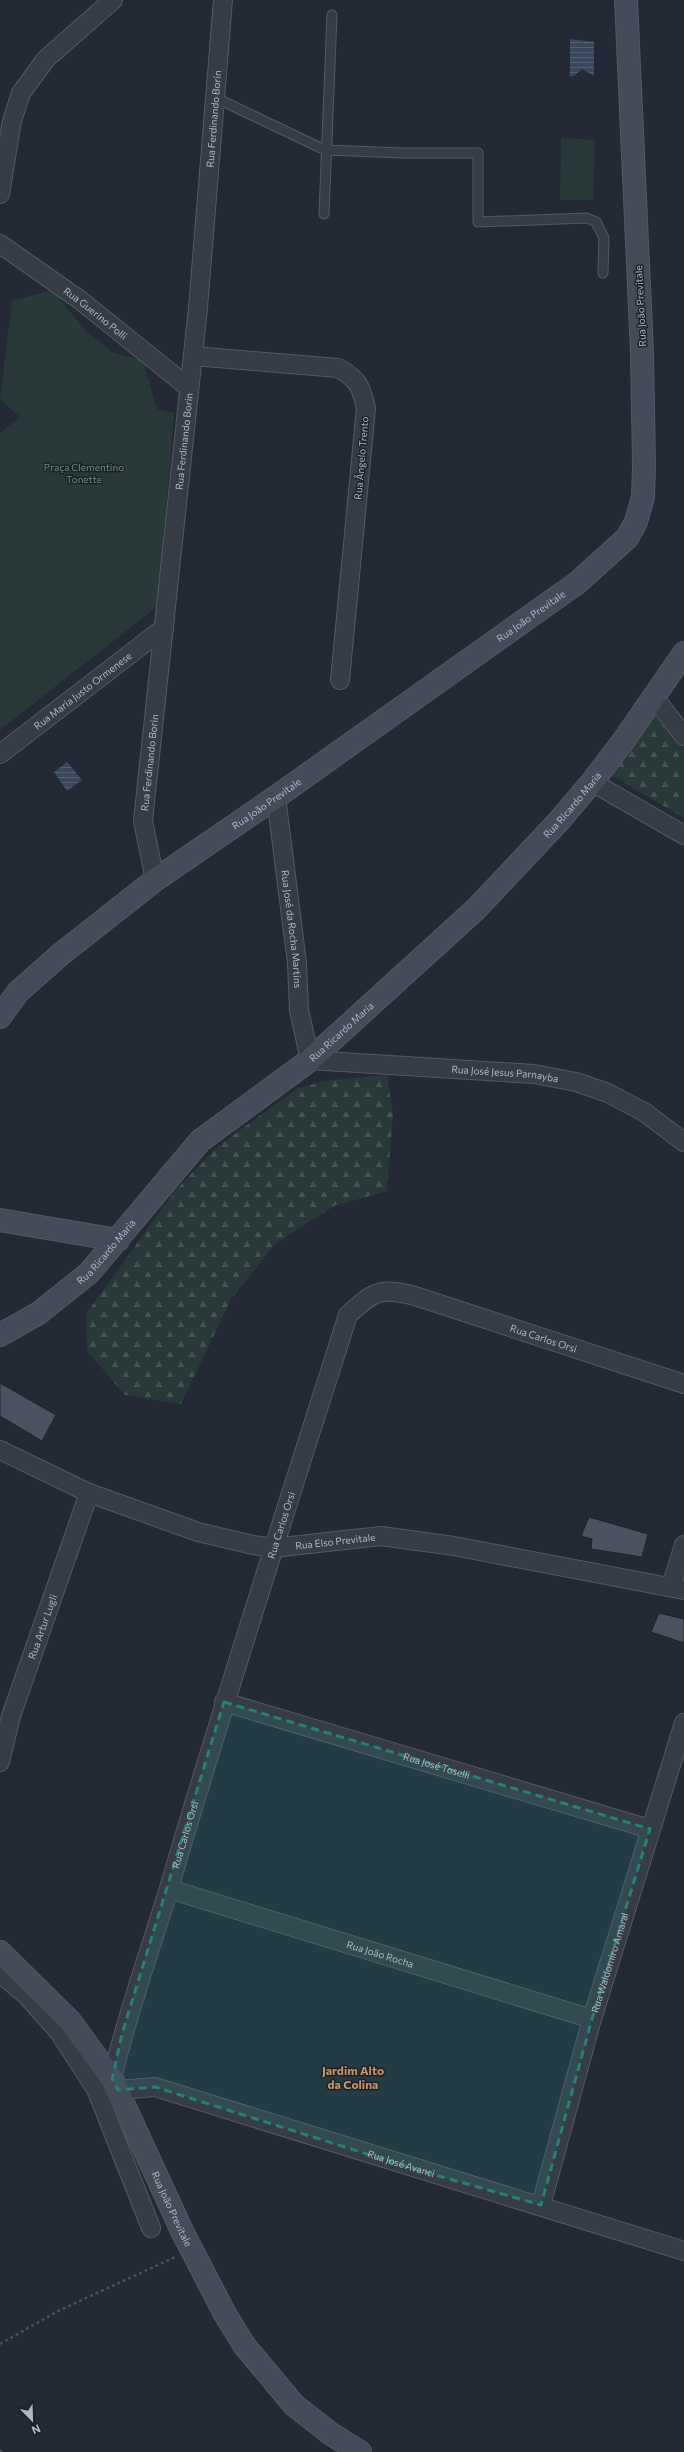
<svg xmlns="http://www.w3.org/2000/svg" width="684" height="2452" font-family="Commissioner,sans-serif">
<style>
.forest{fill:url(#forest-firs)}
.park{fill:#29393a}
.water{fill:url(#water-rules)}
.building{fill:#4b5260;stroke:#1d232c}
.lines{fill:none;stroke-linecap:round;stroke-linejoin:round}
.lane-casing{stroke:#545963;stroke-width:11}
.street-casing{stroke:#545963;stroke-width:20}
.secondary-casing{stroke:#545963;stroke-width:24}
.path{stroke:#465457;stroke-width:2.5;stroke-dasharray:3 3;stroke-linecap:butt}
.lane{stroke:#363c46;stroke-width:9}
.street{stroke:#363c46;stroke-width:18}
.secondary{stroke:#454b58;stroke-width:22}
.marked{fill:#27807b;fill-opacity:0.2;stroke:#27807b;stroke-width:3;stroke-dasharray:8 5;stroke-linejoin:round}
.labels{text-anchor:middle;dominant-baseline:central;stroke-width:3;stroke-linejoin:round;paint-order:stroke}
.street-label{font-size:10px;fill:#b1b6c2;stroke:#1c212a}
.park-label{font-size:10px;fill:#6b9076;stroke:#1c212a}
.quarter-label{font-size:12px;font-weight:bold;fill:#c59669;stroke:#1c212a}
</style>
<defs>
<pattern id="forest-firs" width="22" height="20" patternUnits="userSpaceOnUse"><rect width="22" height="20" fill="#29393a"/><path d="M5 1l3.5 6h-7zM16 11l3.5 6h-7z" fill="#465355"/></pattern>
<pattern id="water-rules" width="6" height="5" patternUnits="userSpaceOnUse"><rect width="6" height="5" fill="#3a475c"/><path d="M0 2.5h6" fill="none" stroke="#545f72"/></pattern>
</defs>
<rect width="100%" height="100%" fill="#232a35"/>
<g class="forest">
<path d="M649 709 684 749V818L611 775Z"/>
<path d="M387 1075 393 1114 387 1191 334 1206 276 1243 231 1299 181 1404 125 1395 87 1351 86 1314 175 1191 217 1147 298 1088 324 1081Z"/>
</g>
<g class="park">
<path d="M561 138 595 140 593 200H560Z"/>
<path d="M52 290 87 332 112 352 143 361 157 409 174 413 158 606 0 730V433L20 417 0 399 12 301Z"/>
</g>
<g class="water">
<path d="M570 39 594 42V76L582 69 574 76H570Z"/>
<path d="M67 762 82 780 67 791 54 772Z"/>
</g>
<g class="building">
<path d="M0 1383 56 1415 42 1441 0 1416Z"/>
<path d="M589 1517 648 1534 642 1557 591 1549 592 1539 581 1536Z"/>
<path d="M659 1613 684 1619V1643L651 1632Z"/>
</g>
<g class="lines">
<g class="lane-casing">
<g id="lane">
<path d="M216 98 325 150 404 153H478V222L587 218 596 222 604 238 603 273"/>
<path d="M324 214 332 15"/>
</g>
</g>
<g class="street-casing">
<g id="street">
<path d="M0 194 12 121 21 93 46 59 113 0"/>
<path id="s1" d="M0 244 80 300 188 387"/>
<path d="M193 356 338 368C358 379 361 386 366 408L340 680"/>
<path d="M654 697 684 736"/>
<path id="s2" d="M0 754 164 628"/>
<path d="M592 782 684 835"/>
<path id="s3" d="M276 797 297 963 299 1010 310 1060 534 1074 576 1082 608 1093 644 1112 684 1142"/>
<path id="s4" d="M155 880 143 821 198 308 223 0"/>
<path id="s5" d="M0 1450 89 1493 198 1532 253 1545 273 1548 381 1536 454 1546 684 1590"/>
<path d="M671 1587 684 1545"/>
<path id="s6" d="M224 1702 650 1829"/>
<path id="s7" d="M0 1762 11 1716 89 1493"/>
<path id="s8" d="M169 1889 592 2019"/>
<path d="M0 1973 27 1996 59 2032 96 2089 151 2228"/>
<path id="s9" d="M112 2079C128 2008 154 1941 174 1871 229 1685 289 1500 348 1315 374 1291 380 1287 415 1296L684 1384"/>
<path id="s10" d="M118 2090 155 2087 684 2251"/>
<path id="s11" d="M541 2205 592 2019 684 1723"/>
</g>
</g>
<g class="secondary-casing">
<g id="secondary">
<path id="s12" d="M0 1017 18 992 61 954 155 880 276 797 577 583 627 538 636 522 643 497 644 466 642 352 626 0"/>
<path d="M0 1220 118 1240"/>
<path id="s13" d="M0 1335 39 1313 89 1273 200 1141 310 1060 476 909 559 821 592 782 624 740 684 653"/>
<path id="s14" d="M0 1952 70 2021 112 2079 183 2233 225 2314 244 2345 294 2405 331 2434 360 2452"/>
</g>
</g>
<g class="path">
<path d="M0 2344 58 2311 175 2257"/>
<path d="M0 2450 1 2452"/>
</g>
<use href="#lane" class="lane"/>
<use href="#street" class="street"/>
<use href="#secondary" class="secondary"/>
</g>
<path class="marked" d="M224 1702 650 1829 592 2019 541 2205 411 2168 155 2087 118 2090 112 2079 122 2034Z"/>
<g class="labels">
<g class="street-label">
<text stroke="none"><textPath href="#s4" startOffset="766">Rua Ferdinando Borin</textPath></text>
<text transform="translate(640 306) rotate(-93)">Rua João Previtale</text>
<text stroke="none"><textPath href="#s1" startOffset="118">Rua Guerino Polli</textPath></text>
<text stroke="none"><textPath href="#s4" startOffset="442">Rua Ferdinando Borin</textPath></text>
<text transform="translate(361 458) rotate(-85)">Rua Ângelo Trento</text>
<text stroke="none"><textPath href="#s12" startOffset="667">Rua João Previtale</textPath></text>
<text stroke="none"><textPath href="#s2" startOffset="104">Rua Maria Justo Ormenese</textPath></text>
<text stroke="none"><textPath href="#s4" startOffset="119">Rua Ferdinando Borin</textPath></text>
<text stroke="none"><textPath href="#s12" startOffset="343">Rua João Previtale</textPath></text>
<text stroke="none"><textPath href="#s13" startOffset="784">Rua Ricardo Maria</textPath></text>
<text stroke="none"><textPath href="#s3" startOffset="133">Rua José da Rocha Martins</textPath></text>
<text stroke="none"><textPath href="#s13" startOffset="460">Rua Ricardo Maria</textPath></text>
<text stroke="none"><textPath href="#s3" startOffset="461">Rua José Jesus Parnayba</textPath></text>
<text stroke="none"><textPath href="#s13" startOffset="136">Rua Ricardo Maria</textPath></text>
<text stroke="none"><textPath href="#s9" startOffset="1010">Rua Carlos Orsi</textPath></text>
<text stroke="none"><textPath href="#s9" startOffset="579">Rua Carlos Orsi</textPath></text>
<text stroke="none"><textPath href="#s5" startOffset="354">Rua Elso Previtale</textPath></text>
<text stroke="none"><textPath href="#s7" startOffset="142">Rua Artur Lugli</textPath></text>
<text stroke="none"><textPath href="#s6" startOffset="222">Rua José Toselli</textPath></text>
<text stroke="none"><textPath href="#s9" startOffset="255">Rua Carlos Orsi</textPath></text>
<text stroke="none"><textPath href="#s8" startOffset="221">Rua João Rocha</textPath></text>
<text stroke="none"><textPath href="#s11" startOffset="252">Rua Waldomiro Amaral</textPath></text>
<text stroke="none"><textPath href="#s10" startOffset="295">Rua José Avanci</textPath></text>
<text stroke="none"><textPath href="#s14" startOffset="313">Rua João Previtale</textPath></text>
</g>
<g class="park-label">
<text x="84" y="467">Praça Clementino<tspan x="84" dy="12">Tonette</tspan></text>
</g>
<g class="quarter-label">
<text x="353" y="2070">Jardim Alto<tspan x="353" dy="14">da Colina</tspan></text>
</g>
</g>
<g transform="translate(32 2420) rotate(157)" stroke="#1c212a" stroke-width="3" paint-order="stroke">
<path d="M0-3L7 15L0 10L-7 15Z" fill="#b1b6c2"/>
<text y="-6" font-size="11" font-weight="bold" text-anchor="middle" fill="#b1b6c2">N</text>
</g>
</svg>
